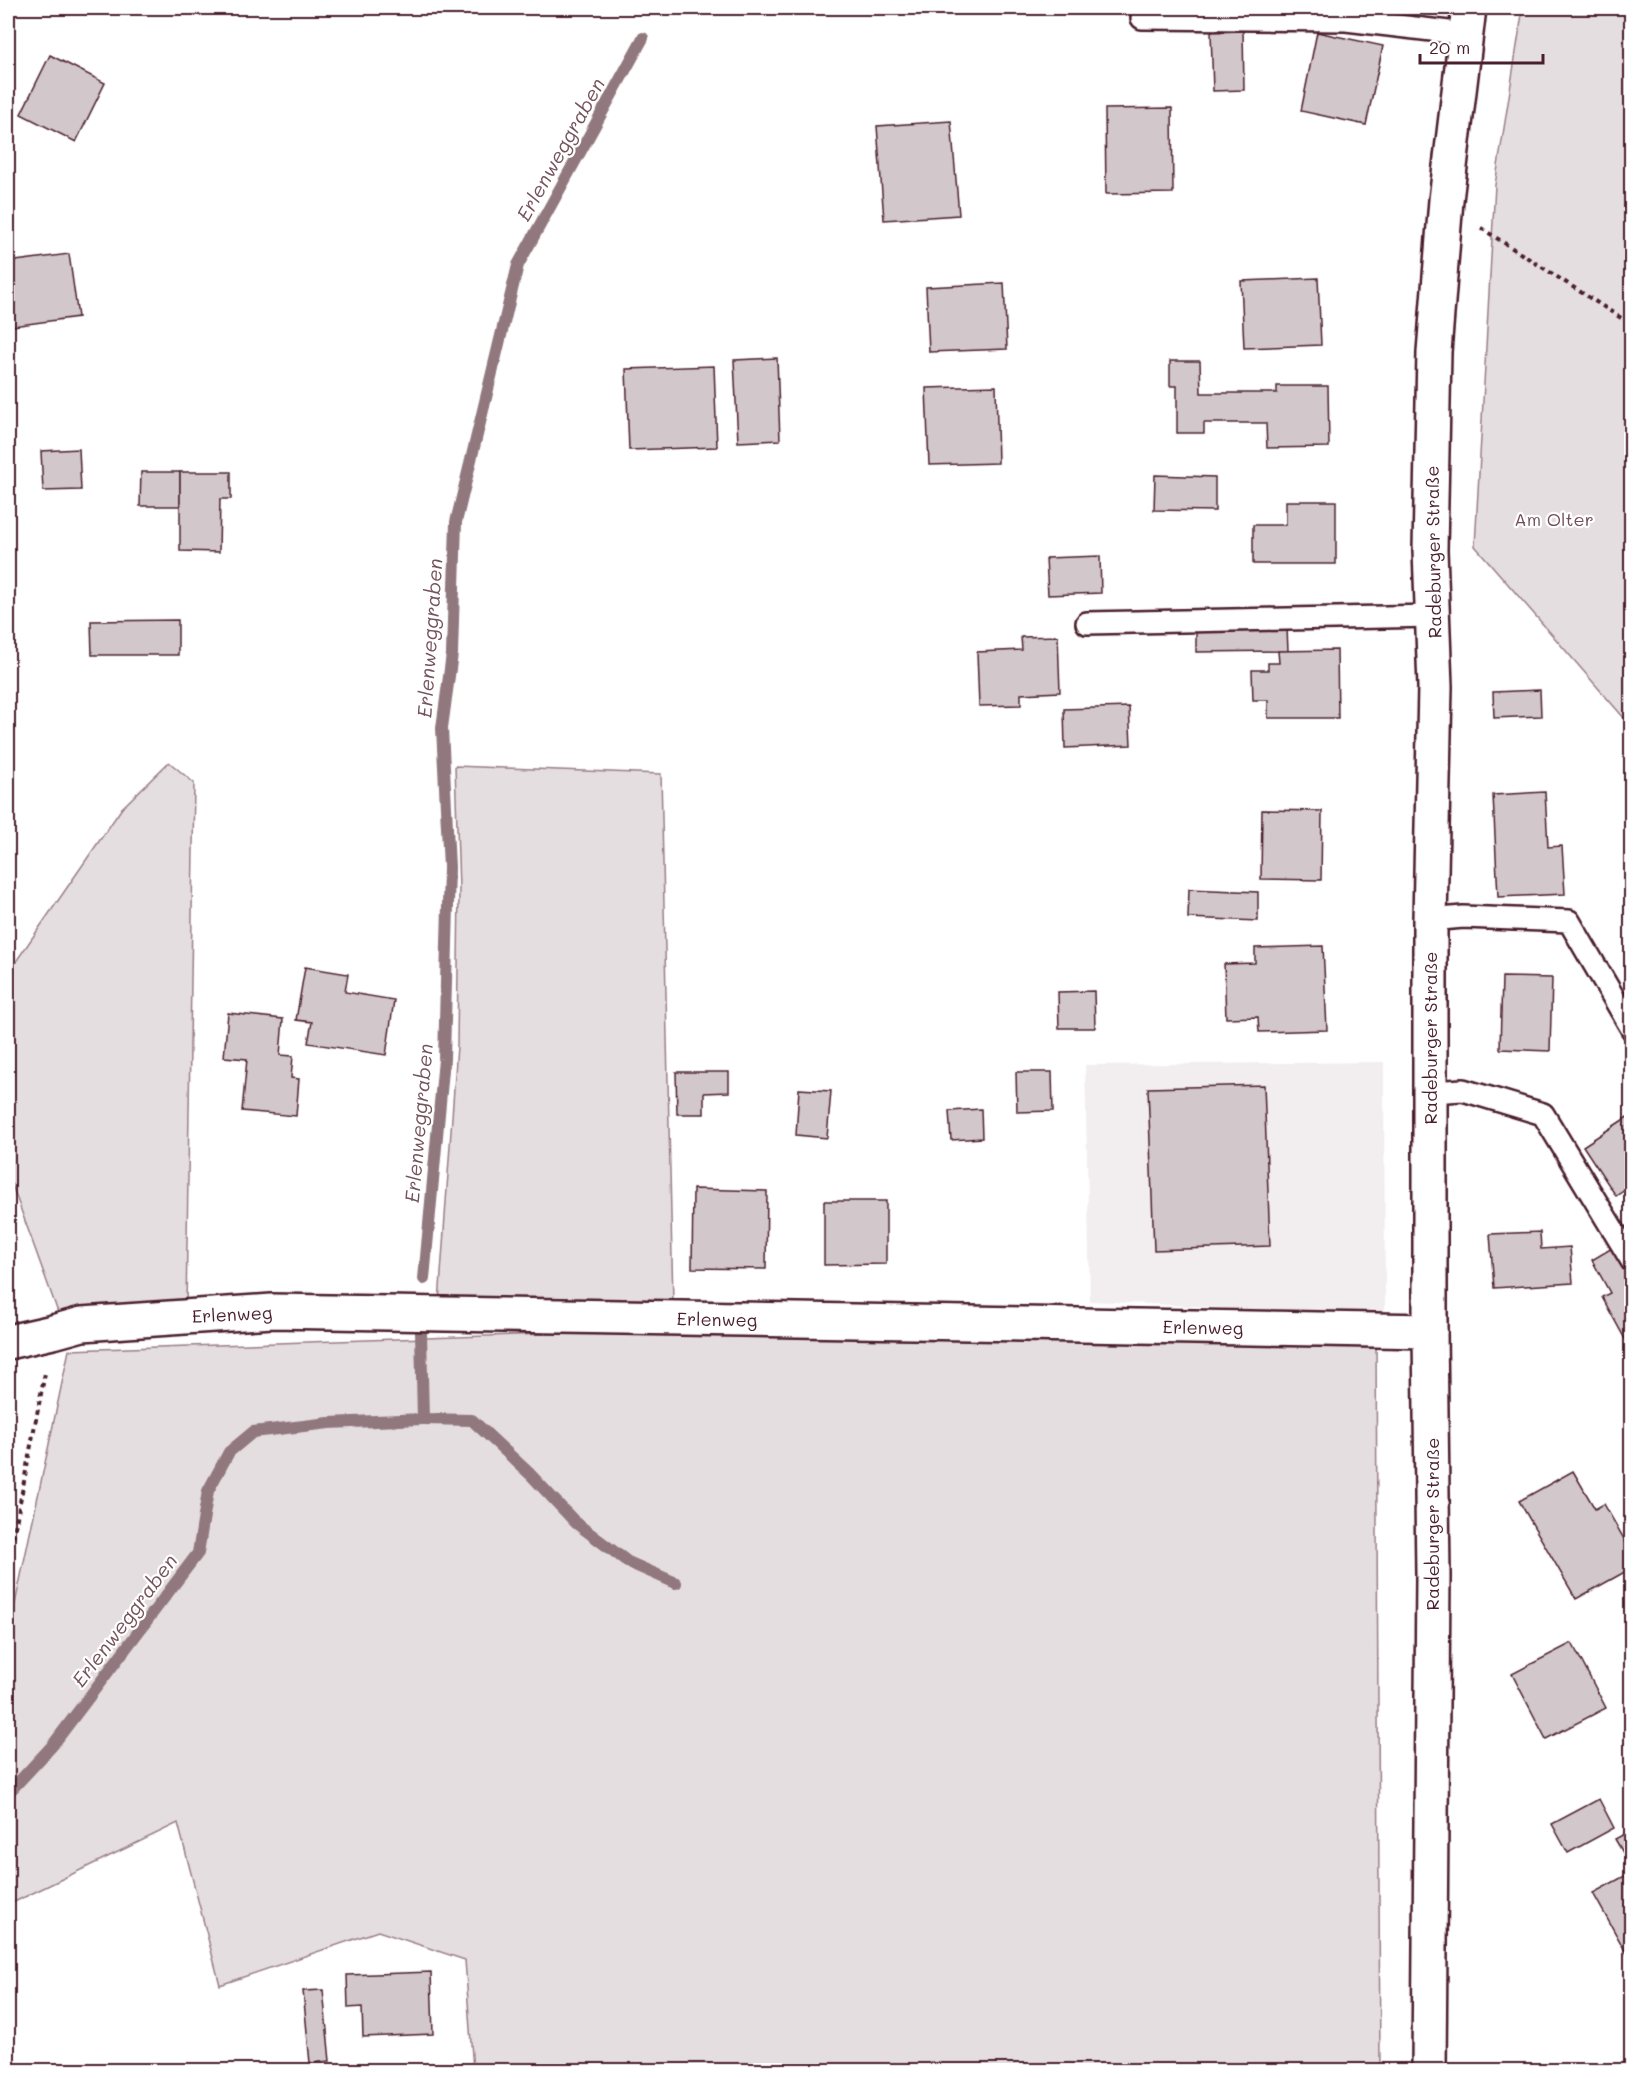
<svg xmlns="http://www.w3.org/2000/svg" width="1639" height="2078" font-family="Mali,sans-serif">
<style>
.built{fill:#f2eeef}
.green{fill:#e5dee0;stroke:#987e86;stroke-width:1.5}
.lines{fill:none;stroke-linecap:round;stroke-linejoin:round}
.stream{stroke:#91787e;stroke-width:12}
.building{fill:#d2c7cb;stroke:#4a1f2b;stroke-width:1.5}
.lane-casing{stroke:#4a1f2b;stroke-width:26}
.street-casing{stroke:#4a1f2b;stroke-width:38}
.secondary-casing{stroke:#4a1f2b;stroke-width:38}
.path{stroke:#4a1f2b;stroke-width:4;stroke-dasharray:4.5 4.5;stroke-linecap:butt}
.lane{stroke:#fff;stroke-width:21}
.street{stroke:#fff;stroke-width:33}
.secondary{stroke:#fff;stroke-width:33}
.labels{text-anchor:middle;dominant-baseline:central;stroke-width:4.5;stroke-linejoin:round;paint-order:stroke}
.park-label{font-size:18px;fill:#714f58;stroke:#fff}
.street-label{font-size:18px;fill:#4a1f2b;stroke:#fff}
.water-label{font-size:20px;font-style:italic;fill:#74535c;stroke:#fff}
</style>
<rect width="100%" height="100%" fill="#fff"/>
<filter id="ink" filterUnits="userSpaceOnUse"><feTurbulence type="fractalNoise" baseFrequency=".0167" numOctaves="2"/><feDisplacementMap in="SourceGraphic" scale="12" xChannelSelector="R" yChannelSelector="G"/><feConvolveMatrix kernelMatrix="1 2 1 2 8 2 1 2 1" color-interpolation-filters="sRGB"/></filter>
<g filter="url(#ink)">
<path class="built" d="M1384 1062 1385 1316 1090 1301 1085 1065Z"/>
<g class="green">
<path d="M1523 8H1631V726L1475 546 1495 185Z"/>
<path d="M169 762 194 783 186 1308 59 1315 8 1174V973L122 808Z"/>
<path d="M455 766 661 774 673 1302H439L457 1046 459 888Z"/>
<path d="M575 1333 1376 1341 1380 2070H473L465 1960 378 1931 220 1985 178 1823 8 1905V1616L15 1604 69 1350Z"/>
</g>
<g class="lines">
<g class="stream">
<path d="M424 1279 444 1059 449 867 442 728 452 654 456 522 518 265 643 38"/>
<path d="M423 1419 472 1420 530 1474 576 1523 628 1562 676 1583"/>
<path d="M8 1791 13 1788 52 1746 198 1553 208 1491 229 1452 253 1432 329 1423 423 1419 421 1332"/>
</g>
</g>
<g class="building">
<path d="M1243 31 1244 90 1213 91 1211 32Z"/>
<path d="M1317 32 1383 46 1366 125 1301 111Z"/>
<path d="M50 55 105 83 76 142 21 114Z"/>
<path d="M1172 108 1173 193 1106 194 1105 109Z"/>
<path d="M951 121 959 215 884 220 877 126Z"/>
<path d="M69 254 78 317 13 326 8 287V262Z"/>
<path d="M1318 278 1321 345 1244 348 1241 281Z"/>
<path d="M1004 283 1007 349 929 352 926 287Z"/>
<path d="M777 358 780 440 738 442 734 360Z"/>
<path d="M1170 361H1200L1201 393H1277V386H1328L1329 447 1267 448 1266 423H1204V433H1177V386H1170Z"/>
<path d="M714 366 717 447 629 450 626 369Z"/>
<path d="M996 386 998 463 929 465 926 388Z"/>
<path d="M79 449 81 490 43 491 41 451Z"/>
<path d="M141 472H180V506H140Z"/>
<path d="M180 472H231V499H220L219 552 180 551Z"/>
<path d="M1155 475 1215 477V511L1154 510Z"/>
<path d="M1286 501H1336V564H1253V525H1286Z"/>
<path d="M1100 556 1101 593 1048 595 1046 558Z"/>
<path d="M178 620V655H92L91 621Z"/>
<path d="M1287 628 1288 651 1196 652V629Z"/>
<path d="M1058 636 1060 692 1021 694V705L979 706 977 652 1022 650 1021 637Z"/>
<path d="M1337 650 1338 718H1268V700H1253L1252 670H1268V663H1279L1278 651Z"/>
<path d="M1540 690 1541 716 1494 718 1493 692Z"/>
<path d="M1129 707 1131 745 1065 748 1064 709Z"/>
<path d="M1545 792 1548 847 1562 846 1565 894 1498 897 1493 795Z"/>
<path d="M1262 810 1322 811 1321 880 1261 879Z"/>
<path d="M1189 889 1258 892V921L1188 918Z"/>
<path d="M1323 946 1327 1030 1259 1032 1258 1017 1226 1018 1224 964 1255 963V948Z"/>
<path d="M305 967 348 974 345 992 394 1000 386 1055 308 1043 312 1022 296 1020Z"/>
<path d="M1502 977 1552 978 1550 1051 1500 1049Z"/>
<path d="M1094 991 1095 1028H1059L1058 992Z"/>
<path d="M228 1013 283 1019 280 1055 293 1056 291 1078 299 1079 296 1116 242 1111 247 1059 224 1057Z"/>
<path d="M676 1072H729V1092L704 1093V1114H677Z"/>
<path d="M1016 1072H1052L1053 1111 1017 1112Z"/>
<path d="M1264 1085 1270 1246 1154 1250 1148 1088Z"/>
<path d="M799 1089 831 1091 827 1138 796 1135Z"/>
<path d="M981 1109 982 1138 951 1140 949 1111Z"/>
<path d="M1632 1114V1185L1616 1196 1583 1146Z"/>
<path d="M693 1189 767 1191 766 1269 692 1268Z"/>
<path d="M824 1201H886V1264L824 1265Z"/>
<path d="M1540 1232 1541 1249 1570 1247 1573 1283 1494 1288 1490 1234Z"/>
<path d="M1612 1248 1632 1284V1336L1625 1339 1602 1297 1610 1293 1592 1260Z"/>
<path d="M1573 1471 1595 1509 1604 1504 1632 1553V1568L1576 1599 1519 1501Z"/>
<path d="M1572 1643 1606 1708 1546 1739 1512 1674Z"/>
<path d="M1599 1799 1614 1828 1568 1853 1552 1824Z"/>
<path d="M1632 1830V1868L1615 1839Z"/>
<path d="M1632 1872V1963L1593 1893Z"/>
<path d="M431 1972 433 2034 363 2037 362 2007 348 2008 347 1975Z"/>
<path d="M323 1990 330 2061 310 2063 303 1991Z"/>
</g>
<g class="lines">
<g class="lane-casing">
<g id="lane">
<path d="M1142 18 1346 20 1466 34"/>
<path d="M1087 623 1433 616"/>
<path d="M1430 920 1463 917 1569 921 1632 1029"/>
<path d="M1430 1092 1463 1090 1543 1114 1632 1261"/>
</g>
</g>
<g class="street-casing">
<path id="street" d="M8 1342 53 1332 82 1324 272 1311 1430 1331"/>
</g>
<g class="secondary-casing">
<path id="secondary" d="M1429 2070 1433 1575 1430 1331V920L1435 687 1430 550 1434 352 1446 200 1469 8"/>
</g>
<g class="path">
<path d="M1481 228 1632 325"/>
<path d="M8 1564 45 1373"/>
</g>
<use href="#lane" class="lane"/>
<use href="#street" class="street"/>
<use href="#secondary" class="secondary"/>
</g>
</g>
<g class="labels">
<g class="park-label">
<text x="1554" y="519">Am Olter</text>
</g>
<g class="street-label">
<text transform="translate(1433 552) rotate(-91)">Radeburger Straße</text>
<text transform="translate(1430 1038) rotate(-90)">Radeburger Straße</text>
<text transform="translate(232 1314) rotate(-3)">Erlenweg</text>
<text transform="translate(717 1319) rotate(1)">Erlenweg</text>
<text transform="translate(1203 1327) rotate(1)">Erlenweg</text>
<text transform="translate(1432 1524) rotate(-90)">Radeburger Straße</text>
</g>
<g class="water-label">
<text transform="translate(560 149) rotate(-61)">Erlenweggraben</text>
<text transform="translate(429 638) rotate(-86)">Erlenweggraben</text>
<text transform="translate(418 1123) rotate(-85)">Erlenweggraben</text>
<text transform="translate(124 1620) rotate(-53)">Erlenweggraben</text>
</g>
</g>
<rect width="1639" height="2078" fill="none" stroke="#fff" stroke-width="30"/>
<rect x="15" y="15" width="1609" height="2048" fill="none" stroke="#4a1f2b" stroke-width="2" filter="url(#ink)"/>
<path d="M1420 54v9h123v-9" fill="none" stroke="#4a1f2b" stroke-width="3"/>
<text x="1429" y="54" font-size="18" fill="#4a1f2b" stroke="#ffffff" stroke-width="4.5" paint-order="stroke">20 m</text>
</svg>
